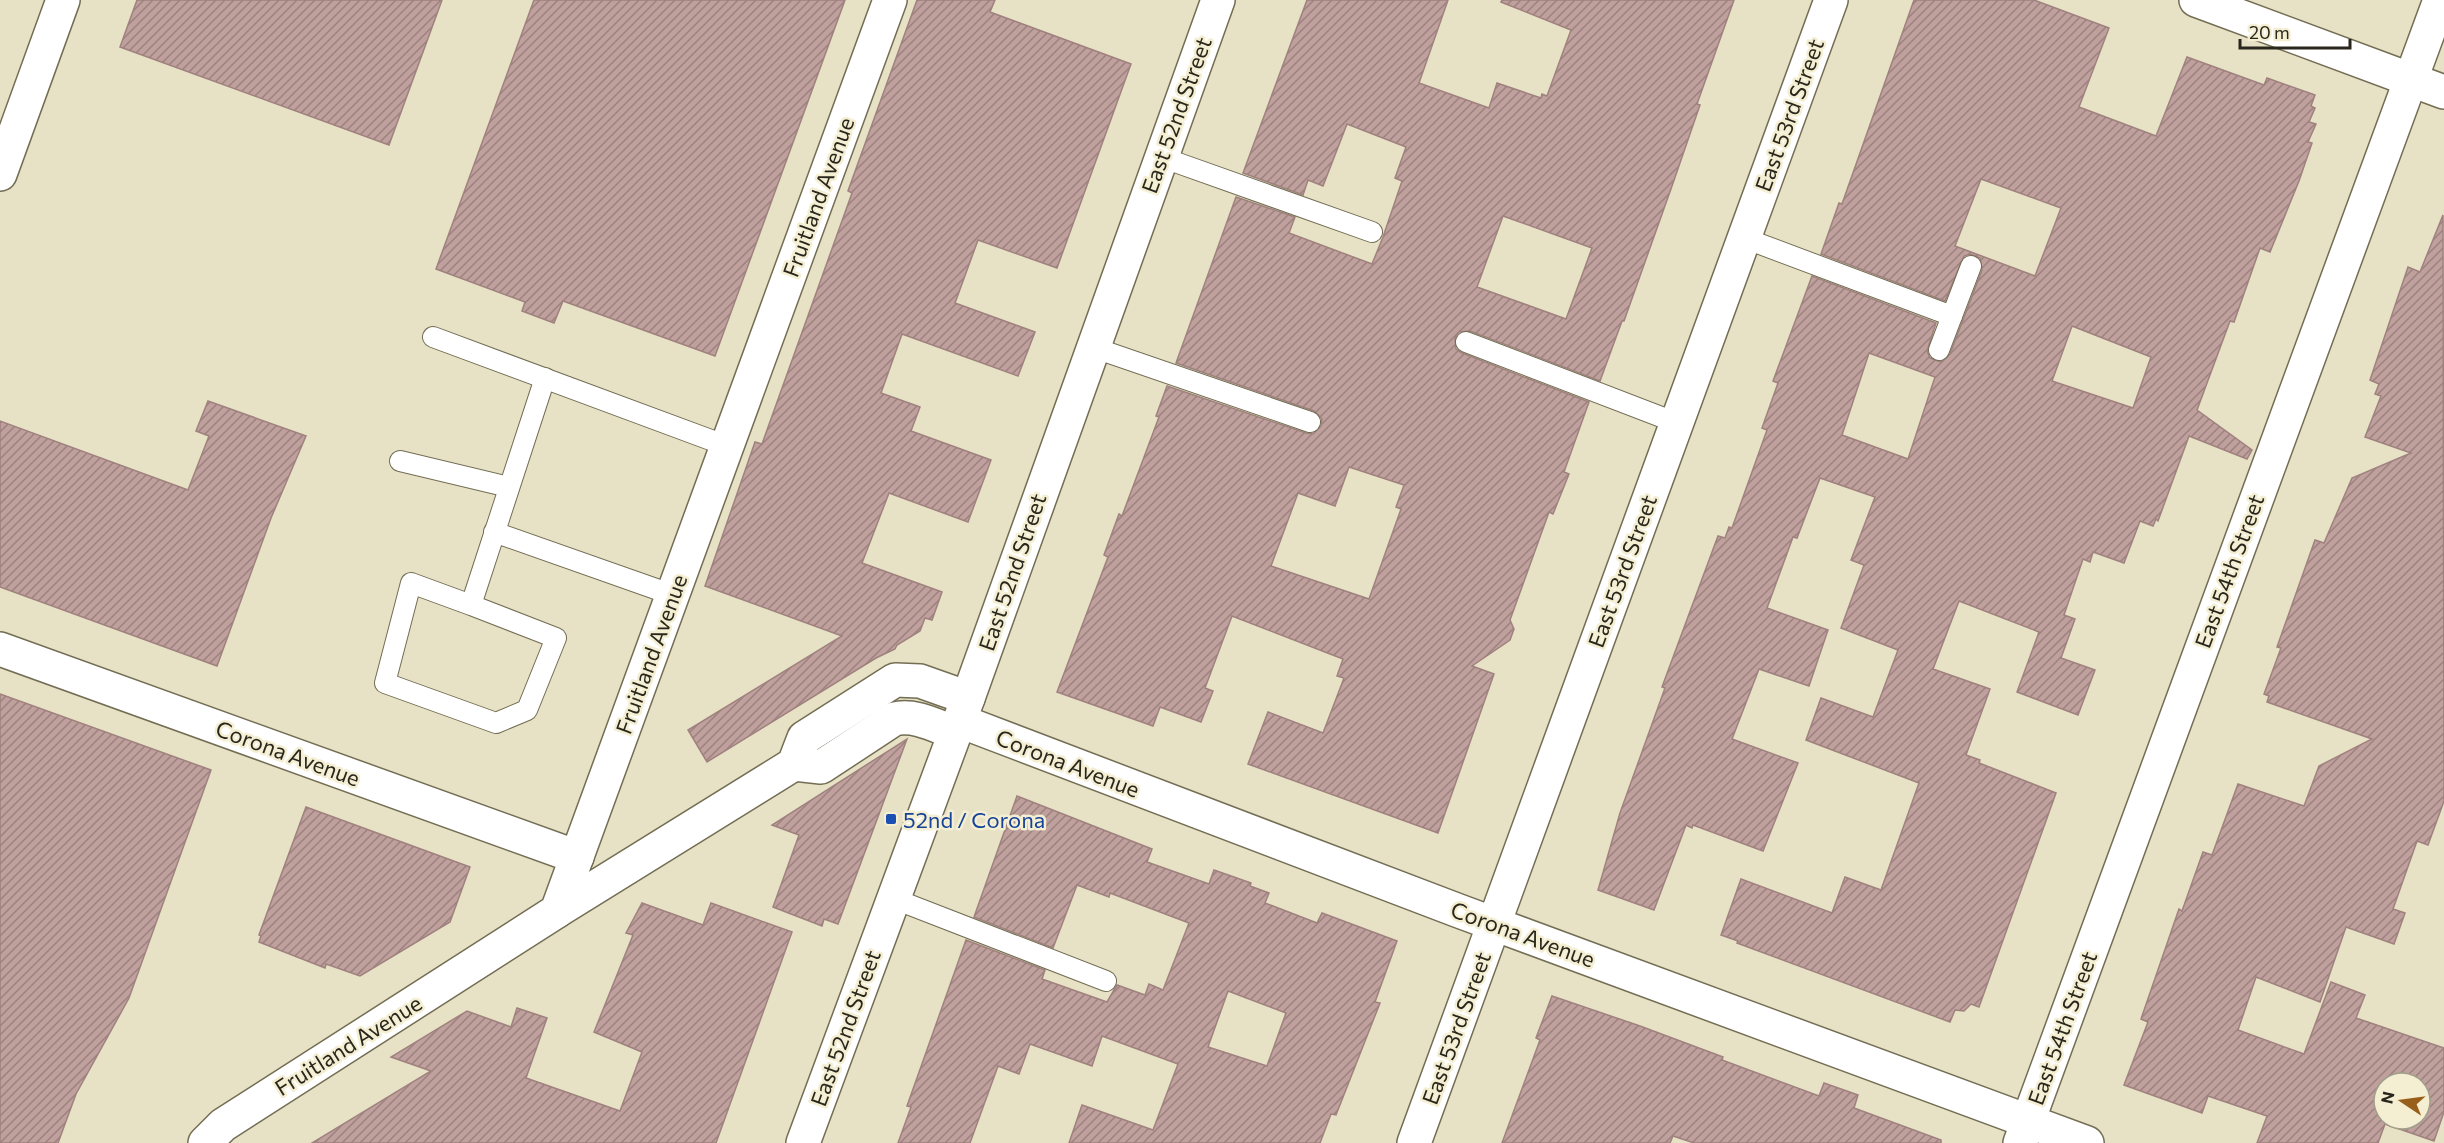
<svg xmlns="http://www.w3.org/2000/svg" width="2444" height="1143" font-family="Commissioner,sans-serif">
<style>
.building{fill:url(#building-hatch);stroke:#9f817e;stroke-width:1.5;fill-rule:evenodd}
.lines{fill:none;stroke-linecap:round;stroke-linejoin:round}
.lane-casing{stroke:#736d54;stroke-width:22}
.street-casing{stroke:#736d54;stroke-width:36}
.secondary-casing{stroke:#736d54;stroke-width:36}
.lane{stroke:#fff;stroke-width:20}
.street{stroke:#fff;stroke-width:33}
.secondary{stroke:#fff;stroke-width:33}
.transit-dot{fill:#1a4fb4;stroke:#f4eed2;stroke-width:2}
.labels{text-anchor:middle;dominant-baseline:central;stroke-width:5;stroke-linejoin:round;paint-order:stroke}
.street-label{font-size:22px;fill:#29271d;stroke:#f4eed2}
.transit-label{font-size:22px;fill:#164399;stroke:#f4eed2;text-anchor:start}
</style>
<defs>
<pattern id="building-hatch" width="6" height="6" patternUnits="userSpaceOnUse" patternTransform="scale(1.5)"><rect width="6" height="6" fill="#bfa09d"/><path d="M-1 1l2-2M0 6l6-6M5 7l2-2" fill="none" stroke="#9b827f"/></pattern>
</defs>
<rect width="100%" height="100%" fill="#e7e1c5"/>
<g class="building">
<path d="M137 0H442L389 145 120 47Z"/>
<path d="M534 0H845L715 356 563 301 554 323 522 311 525 302 436 269Z"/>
<path d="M917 0H995L990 12 1131 64 1057 268 978 240 955 303 1035 332 1018 376 902 334 881 393 920 407 911 431 991 460 968 522 889 493 862 563 942 592 932 620 925 618 920 631 897 645 895 649 876 658 707 762 688 730 842 636 705 586 755 442 762 444 852 193 848 191Z"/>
<path d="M1307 0H1448L1419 83 1489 108 1497 83 1541 98 1542 94 1547 96 1571 30 1501 2 1502 0H1734L1697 104 1700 105 1672 186 1624 321H1622L1600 381 1470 331 1459 332 1455 338 1456 349 1462 353 1589 402 1564 472 1569 474 1553 514 1549 512 1510 620 1514 629 1510 640 1472 666 1494 674 1438 833 1248 764 1268 712 1323 733 1344 678 1337 676 1343 659 1232 616 1205 688 1213 691 1201 722 1160 707 1153 726 1057 692 1108 557 1104 555 1119 514 1122 516 1159 417 1156 416 1167 386 1306 433 1313 434 1321 426 1322 419 1314 411 1176 363 1236 197 1295 217 1289 233 1372 264 1383 237 1402 181 1395 178 1406 147 1347 124 1323 186 1308 180 1303 195 1243 173ZM1503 216 1592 248 1566 319 1477 287ZM1349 467 1404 485 1396 507 1401 509 1369 599 1271 566 1298 493 1335 506Z"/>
<path d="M1914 0H2034L2109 28 2079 107 2156 136 2187 57 2264 85 2267 78 2315 95 2311 106 2315 108 2309 122 2316 124 2308 142 2312 143 2299 181 2270 252 2260 248 2234 322 2230 321 2197 410 2252 450 2247 459 2189 436 2158 521 2156 519 2153 526 2140 521 2124 563 2093 552 2090 562 2083 559 2064 615 2075 619 2061 658 2095 670 2078 715 2017 692 2039 632 1959 601 1933 669 1990 689 1966 755 1980 760 1979 763 2056 793 1979 1007 1971 1004 1964 1011 1955 1010 1950 1022 1737 943 1738 941 1721 935 1741 879 1832 913 1845 877 1881 890 1919 783 1806 740 1821 698 1873 717 1898 650 1841 628 1864 565 1851 560 1875 497 1820 478 1797 538 1793 537 1767 608 1828 630 1809 686 1759 669 1732 739 1798 763 1763 851 1693 825 1692 828 1686 825 1654 910 1598 890 1620 813 1665 688 1662 687 1718 536 1725 538 1729 527 1732 528 1767 430 1762 428 1778 383 1773 381 1812 276 1936 323 1927 351 1930 358 1940 362 1950 354 1982 270 1980 258 1970 254 1964 256 1945 301 1821 254 1839 203 1842 204ZM1981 179 2061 208 2035 276 1955 246ZM2072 326 2151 357 2133 408 2052 381ZM1869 353 1935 377 1908 459 1842 435Z"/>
<path d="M2443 215 2444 801 2428 845 2417 841 2393 909 2405 913 2394 944 2346 927 2320 1002 2256 977 2238 1030 2304 1054 2331 982 2365 995 2356 1018 2444 1048V1112L2434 1141 2385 1124 2378 1143H2257L2267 1116 2208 1096 2202 1113 2124 1085 2148 1022 2141 1019 2179 909 2182 911 2203 852 2212 855 2238 784 2304 806 2319 766 2372 739 2267 702 2269 696 2264 694 2281 648 2277 647 2315 540 2324 543 2352 478 2411 453 2365 437 2381 396 2375 394 2379 384 2370 380 2408 267 2420 272ZM2384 1083H2420V1119H2384Z"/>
<path d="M208 401 306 436 271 518 217 666 0 587V421L188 490 209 436 196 431Z"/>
<path d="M0 694 211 770 129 998 76 1094 58 1143H0Z"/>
<path d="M907 739 838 924 824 919 822 926 773 907 799 835 772 825Z"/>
<path d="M1017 796 1152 849 1147 862 1209 884 1214 870 1251 883 1250 886 1269 893 1265 903 1317 923 1322 913 1397 941 1375 1002 1380 1003 1336 1115 1331 1114 1320 1143H1069L1082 1105 1153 1130 1178 1064 1102 1036 1092 1066 1030 1044 1019 1074 998 1066 970 1143H898L911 1107 907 1106 966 940 1045 970 1042 979 1107 1002 1117 985 1145 995 1149 984 1163 990 1189 923 1110 893 1109 897 1077 885 1053 948 974 917ZM1228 991 1286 1013 1267 1066 1208 1047Z"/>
<path d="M306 807 470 867 450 922 360 976 326 964 325 968 259 942 261 936 259 935Z"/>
<path d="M642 903 703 925 711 903 792 932 716 1143H312L431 1071 391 1057 467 1011 511 1027 517 1008 547 1018 526 1078 620 1111 642 1052 594 1032 633 935 626 933Z"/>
<path d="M1552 996 1640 1026 1723 1057 1722 1060 1819 1096 1824 1083 1858 1095 1854 1108 1941 1140V1143H1694L1673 1136 1670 1143H1502L1540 1040 1536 1038Z"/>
</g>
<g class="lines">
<g class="lane-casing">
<g id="lane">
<path d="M1161 157 1372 232"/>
<path d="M1744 238 1952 316"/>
<path d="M433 337 727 446"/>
<path d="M1466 342 1677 423"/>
<path d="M1092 347 1310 422"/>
<path d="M1939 350 1971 266"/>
<path d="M400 461 509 487"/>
<path d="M494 532 673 595"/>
<path d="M471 605 556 638 527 710 496 723 385 683 411 583 471 605 545 378"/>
<path d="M892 898 1106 981"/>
</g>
</g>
<g class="street-casing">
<g id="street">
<path d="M2196 0 2444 92"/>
<path d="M0 174 63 0"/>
<path d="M0 649 577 857"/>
<path d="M960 721 1459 911 2087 1143"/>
<path d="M794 764 821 767 894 719C915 714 936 726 955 733"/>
<path d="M557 911 794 764 804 738 895 680 920 681 968 698"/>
<path d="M803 1143 968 698 1218 0"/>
<path d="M1414 1143 1831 0"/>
<path d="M2020 1143 2440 0"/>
</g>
</g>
<g class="secondary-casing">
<path id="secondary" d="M205 1143 223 1125 557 911 890 0"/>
</g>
<use href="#lane" class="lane"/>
<use href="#street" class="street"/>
<use href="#secondary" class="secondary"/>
</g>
<rect class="transit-dot" x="885" y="813" width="12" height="12" rx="3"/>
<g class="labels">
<g class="street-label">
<text transform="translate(1176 115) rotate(-70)">East 52nd Street</text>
<text transform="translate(1789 115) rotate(-70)">East 53rd Street</text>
<text transform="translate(818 197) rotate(-70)">Fruitland Avenue</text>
<text transform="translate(1622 571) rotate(-70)">East 53rd Street</text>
<text transform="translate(2229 571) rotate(-70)">East 54th Street</text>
<text transform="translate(1012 572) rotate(-71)">East 52nd Street</text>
<text transform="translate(651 654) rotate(-70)">Fruitland Avenue</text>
<text transform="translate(288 753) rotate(20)">Corona Avenue</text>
<text transform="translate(1068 763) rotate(21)">Corona Avenue</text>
<text transform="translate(1523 934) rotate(20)">Corona Avenue</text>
<text transform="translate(845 1028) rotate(-70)">East 52nd Street</text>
<text transform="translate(1456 1028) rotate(-70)">East 53rd Street</text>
<text transform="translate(2062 1028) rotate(-70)">East 54th Street</text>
<text transform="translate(348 1045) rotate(-32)">Fruitland Avenue</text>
</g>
<g class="transit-label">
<text x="903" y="819">52nd / Corona</text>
</g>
</g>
<g transform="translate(2402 1101) rotate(283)"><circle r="28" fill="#f4eed2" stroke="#a39e8a" stroke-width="1.5"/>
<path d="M0-4.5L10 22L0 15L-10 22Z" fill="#975f1a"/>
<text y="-9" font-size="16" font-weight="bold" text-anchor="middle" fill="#29271d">N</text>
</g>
<path d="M2240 39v9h110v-9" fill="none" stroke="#29271d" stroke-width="3"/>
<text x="2249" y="39" font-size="18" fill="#29271d" stroke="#f4eed2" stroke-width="4.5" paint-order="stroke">20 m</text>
</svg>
